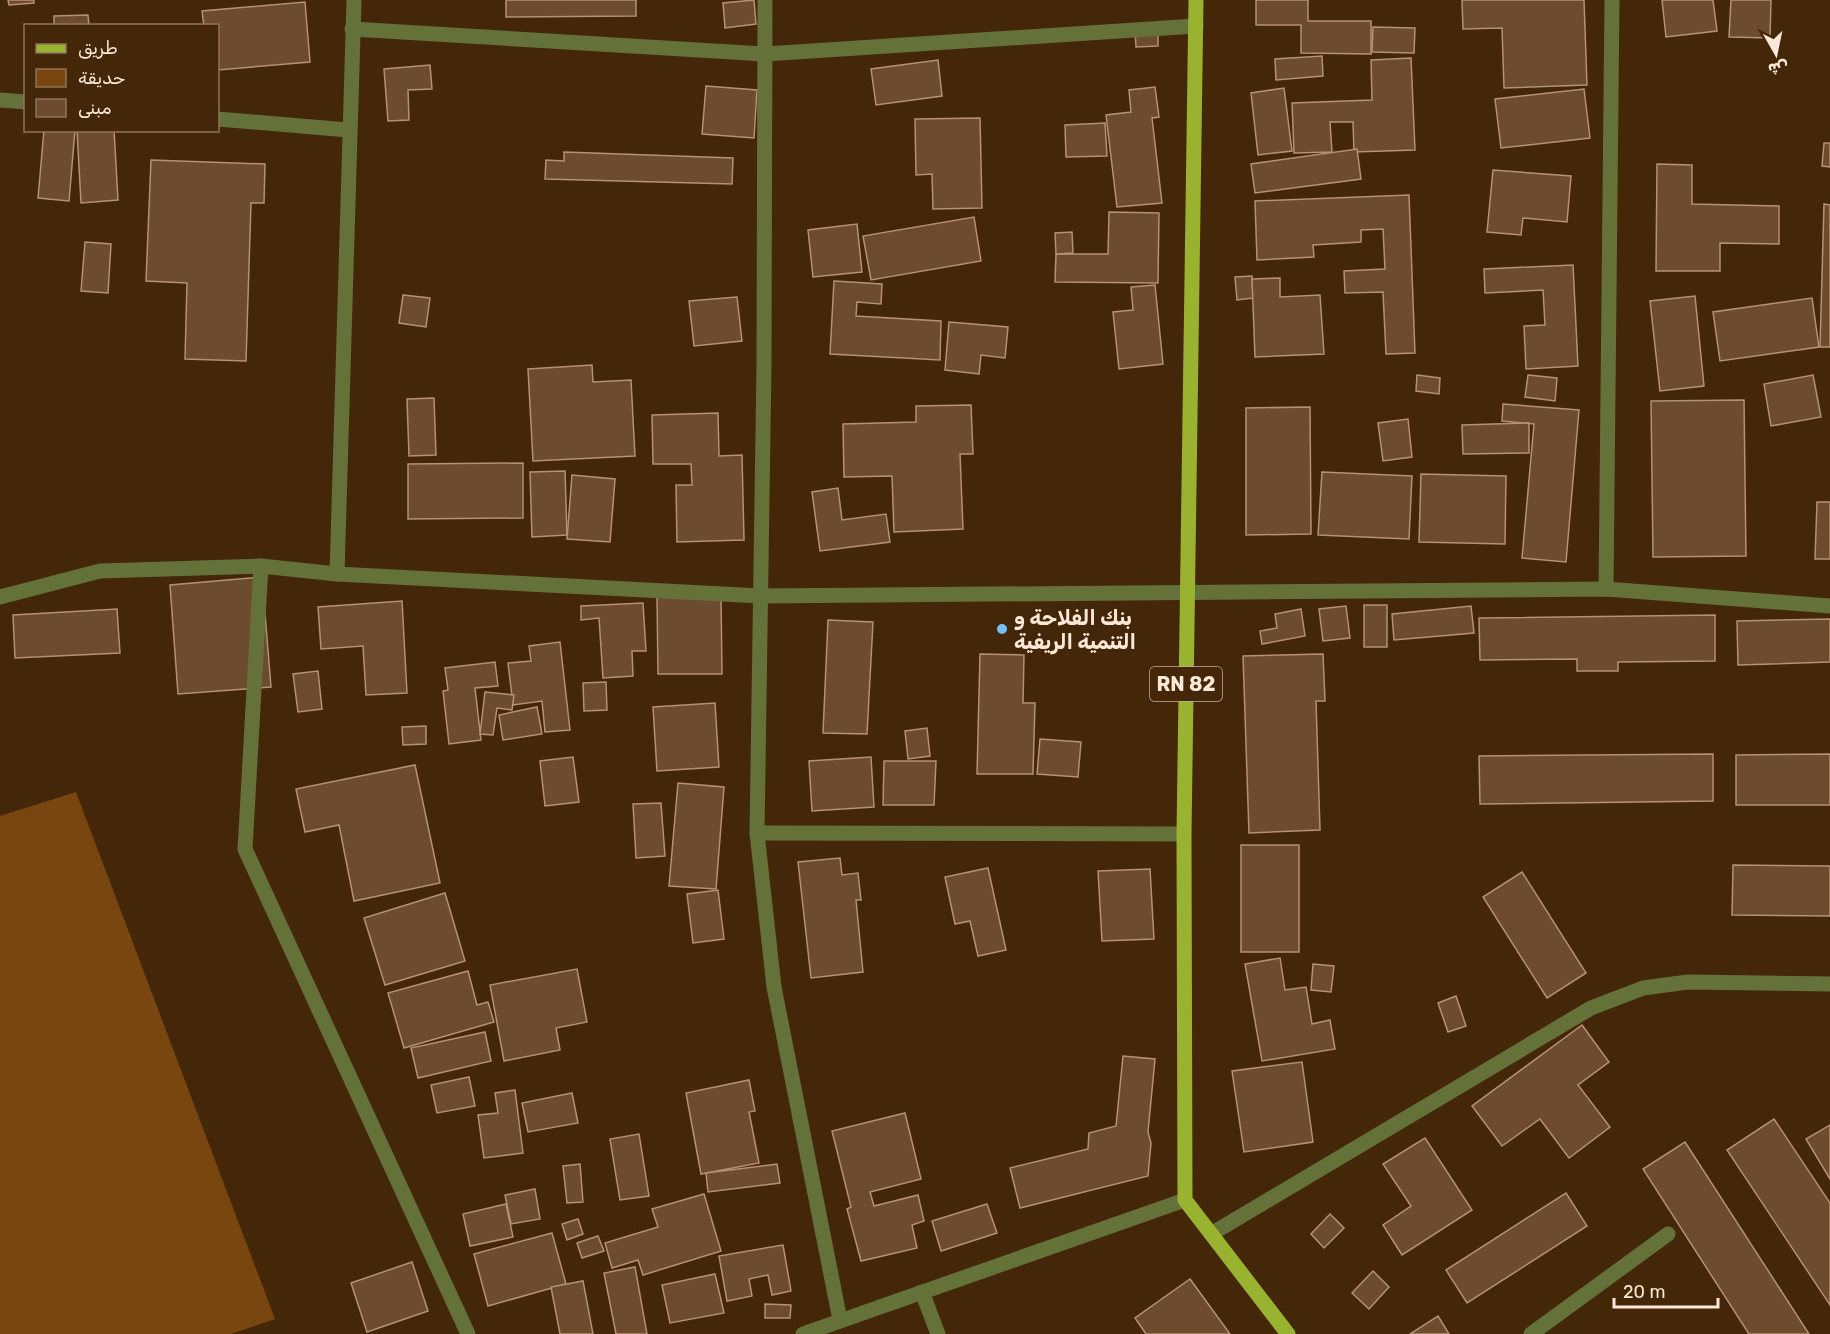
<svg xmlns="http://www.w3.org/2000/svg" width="1830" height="1334" font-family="Rubik,Cairo,sans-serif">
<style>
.green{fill:#7a4610}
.building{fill:#6d4b2f;stroke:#b69173;stroke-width:1.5}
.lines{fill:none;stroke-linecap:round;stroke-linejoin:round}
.minor{stroke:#647139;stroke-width:15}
.major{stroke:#99b331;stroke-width:15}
.poi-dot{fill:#74c0f6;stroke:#442608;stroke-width:2}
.labels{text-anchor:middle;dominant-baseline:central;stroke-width:4.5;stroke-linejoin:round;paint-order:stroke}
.shield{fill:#442608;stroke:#c5ae9a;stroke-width:1.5}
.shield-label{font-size:20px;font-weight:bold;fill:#fce8d8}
.poi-label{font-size:21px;font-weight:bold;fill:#fce8d8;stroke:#442608;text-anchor:start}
</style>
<rect width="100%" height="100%" fill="#442608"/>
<path class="green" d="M76 792 275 1319 231 1334H0V816Z"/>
<g class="building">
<path d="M8 0H34V3L9 5Z"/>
<path d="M506 0H636V16L506 17Z"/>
<path d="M754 0 756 24 725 28 723 3Z"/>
<path d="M1256 0H1308V21H1371V54L1301 53V25H1256Z"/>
<path d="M1462 0H1584L1587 85 1504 88 1502 28 1463 29Z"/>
<path d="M1662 0H1713L1717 31 1666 37Z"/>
<path d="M1731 0H1771L1770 38 1729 37Z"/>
<path d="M305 2 310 62 218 70V26H204L202 11Z"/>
<path d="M88 15 89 26H54V16Z"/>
<path d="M1373 27 1415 28 1414 53 1372 52Z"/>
<path d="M1158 29V46L1136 47 1135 31Z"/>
<path d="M1322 56 1323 76 1276 80 1275 59Z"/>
<path d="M1411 58 1415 150 1354 152 1353 122H1330L1332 152 1294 153 1292 103 1372 100 1371 60Z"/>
<path d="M938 60 942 96 876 105 871 69Z"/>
<path d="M430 65 432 89 408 90 409 120 388 121 384 69Z"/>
<path d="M706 86 757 90 754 138 702 134Z"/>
<path d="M1155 87 1159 117 1152 118 1162 203 1117 207 1106 115 1131 112 1129 90Z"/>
<path d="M1284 88 1292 151 1258 155 1251 93Z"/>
<path d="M1584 89 1590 138 1501 148 1495 99Z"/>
<path d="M980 118 982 208 933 209 932 174 916 175 915 119Z"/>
<path d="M1105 123 1107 156 1066 157 1065 125Z"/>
<path d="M44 130H75L69 201 38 198Z"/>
<path d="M77 130H114L118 200 81 203Z"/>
<path d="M1824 143H1830V167L1822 166Z"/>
<path d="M1357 149 1361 179 1255 193 1251 164Z"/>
<path d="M564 152 733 158 732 184 545 179 546 160 564 161Z"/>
<path d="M151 160 265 164 264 203H251L246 361 185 359 187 283 146 281Z"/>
<path d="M1657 164 1692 165V204L1779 206V244L1720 243V271H1656Z"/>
<path d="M1493 170 1571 176 1567 222 1523 218 1521 235 1487 232Z"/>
<path d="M1409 195 1415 353 1386 354 1383 292 1345 293 1344 271 1385 269 1383 229 1361 230V242L1313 245 1314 257 1257 260 1255 201Z"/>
<path d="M1824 204 1830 205V347H1820Z"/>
<path d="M1109 212 1159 213 1158 283 1055 282 1056 254H1108Z"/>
<path d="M974 217 981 261 871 280 863 236Z"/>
<path d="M857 224 862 272 813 277 808 230Z"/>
<path d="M1072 232 1073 253 1056 254 1055 233Z"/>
<path d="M85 242 111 244 108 293 81 291Z"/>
<path d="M1573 265 1578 366 1526 369 1524 326 1545 325 1543 290 1485 293 1484 269Z"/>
<path d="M1252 276 1253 298 1237 300 1235 277Z"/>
<path d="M1280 278V297L1320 295 1324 354 1255 357 1252 279Z"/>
<path d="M834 281 882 284 881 304 857 302 856 316 941 321 940 360 830 354Z"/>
<path d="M1155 285 1163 364 1119 369 1113 312 1133 310 1131 287Z"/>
<path d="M403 295 430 298 426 327 399 323Z"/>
<path d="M1695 296 1704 386 1660 391 1650 301Z"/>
<path d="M737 297 742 341 694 346 689 301Z"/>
<path d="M1812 298 1819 347 1720 361 1713 312Z"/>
<path d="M949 322 1008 327 1005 358 981 355 979 374 945 370Z"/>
<path d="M592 365 593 382 631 380 635 456 533 461 528 369Z"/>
<path d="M1417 375 1440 378 1439 394 1416 391Z"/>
<path d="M1528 375 1557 378 1555 401 1525 397Z"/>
<path d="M1813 375 1821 417 1771 426 1764 384Z"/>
<path d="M434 398 436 455 409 456 407 399Z"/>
<path d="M1744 400 1746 556 1653 557 1651 401Z"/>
<path d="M1503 404 1579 410 1566 562 1522 558 1534 424 1502 421Z"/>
<path d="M971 405 973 454H960L963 529 894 532 892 476 844 477 843 424 916 422V406Z"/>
<path d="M1310 407 1311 534 1246 535V408Z"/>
<path d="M718 413 719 456 742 455 744 540 677 542 676 485H692L691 464H653L652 415Z"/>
<path d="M1408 419 1412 457 1383 461 1378 423Z"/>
<path d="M1529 423V453L1463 454 1462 425Z"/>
<path d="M523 463V518L408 519V464Z"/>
<path d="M565 471 567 535 532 537 530 472Z"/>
<path d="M1322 472 1412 476 1409 539 1318 535Z"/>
<path d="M1421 474 1506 476 1505 544 1419 542Z"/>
<path d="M572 475 615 479 610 542 567 539Z"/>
<path d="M838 488 842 520 886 514 890 542 820 551 812 492Z"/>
<path d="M1817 502H1830V559H1815Z"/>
<path d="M262 577 271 687 178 694 170 585Z"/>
<path d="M721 596 722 674H658L657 597Z"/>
<path d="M402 601 407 693 366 695 363 646 321 649 318 607Z"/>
<path d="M643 603 646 651H632L633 676 603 678 599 618 581 620V606Z"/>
<rect x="1364" y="605" width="23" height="42"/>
<path d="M1346 606 1350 638 1323 641 1319 609Z"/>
<path d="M1471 606 1474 633 1394 640 1392 614Z"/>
<path d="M117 609 120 653 15 658 13 615Z"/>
<path d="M1301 609 1305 636 1262 644 1260 631 1277 628 1275 614Z"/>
<path d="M1715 615V661L1618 662V671H1577V659L1480 660 1479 618Z"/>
<path d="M1830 619V662L1738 665 1737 621Z"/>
<path d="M828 620 873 622 867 734 823 733Z"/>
<path d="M560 642 570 730 545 732 542 701 513 705 508 663 531 661 529 646Z"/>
<path d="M980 654 1024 655 1023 703H1035L1033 774H977Z"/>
<path d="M1323 654 1325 701H1316L1320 830 1249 833 1243 656Z"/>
<path d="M495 662 498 686 475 688 481 740 449 744 443 691 448 690 445 668Z"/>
<path d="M318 671 322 709 298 712 293 674Z"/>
<path d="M606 682 607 710 584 711 583 683Z"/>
<path d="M485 692 514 695 512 710 497 708 493 735 480 734Z"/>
<path d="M715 703 719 767 657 771 653 707Z"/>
<path d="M537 707 542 734 503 740 499 715Z"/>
<path d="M426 726V744L403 745 402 727Z"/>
<path d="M927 728 930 756 908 759 905 731Z"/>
<path d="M1040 739 1081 742 1078 777 1037 774Z"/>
<path d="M1713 754V801L1480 804 1479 756Z"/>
<path d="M1830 754V805H1736V755Z"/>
<path d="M573 757 579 802 545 806 540 761Z"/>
<path d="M871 757 874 807 812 811 809 761Z"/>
<path d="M884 761H936L934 805H883Z"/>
<path d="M415 765 440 883 354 901 339 825 305 832 296 789Z"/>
<path d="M678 783 724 787 716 889 669 886Z"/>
<path d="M661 803 665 856 636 858 633 804Z"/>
<rect x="1241" y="845" width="58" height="107"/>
<path d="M840 858 842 875 858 873 861 900H856L863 972 811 978 798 862Z"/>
<path d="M1733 865 1830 866V916L1732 915Z"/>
<path d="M988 868 1006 950 978 956 970 921 955 924 945 877Z"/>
<path d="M1150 869 1154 939 1102 941 1098 871Z"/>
<path d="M1522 872 1586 973 1547 998 1483 897Z"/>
<path d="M718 890 724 939 693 943 687 894Z"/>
<path d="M445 893 465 961 385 985 364 918Z"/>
<path d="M1280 958 1285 990 1306 987 1312 1024 1330 1020 1335 1049 1262 1061 1245 964Z"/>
<path d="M1313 964 1334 966 1331 992 1311 990Z"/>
<path d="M577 969 587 1022 556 1028 560 1050 504 1061 490 985Z"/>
<path d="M468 971 477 1005 488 1002 494 1022 404 1048 388 993Z"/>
<path d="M1456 996 1466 1026 1448 1032 1438 1003Z"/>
<path d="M1582 1025 1609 1062 1578 1085 1610 1127 1569 1158 1540 1119 1502 1146 1472 1106Z"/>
<path d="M485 1032 491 1061 418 1078 411 1048Z"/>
<path d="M1123 1056 1155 1059 1148 1132 1151 1143 1148 1176 1020 1208 1010 1168 1088 1149 1089 1133 1116 1126Z"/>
<path d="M1302 1062 1313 1142 1244 1152 1232 1071Z"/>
<path d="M469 1077 475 1106 437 1113 431 1085Z"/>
<path d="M749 1080 755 1111 749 1112 759 1163 701 1174 686 1093Z"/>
<path d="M515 1090 523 1153 484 1158 478 1115 498 1113 495 1093Z"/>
<path d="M572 1093 578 1123 528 1132 522 1103Z"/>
<path d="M905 1113 921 1179 870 1192 874 1206 918 1195 924 1221 912 1225 917 1248 861 1261 847 1209 851 1207 832 1131Z"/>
<path d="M1774 1119 1830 1203V1305L1727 1150Z"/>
<path d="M1830 1125V1179L1806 1139Z"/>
<path d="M639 1134 649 1196 620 1200 610 1139Z"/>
<path d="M1425 1138 1472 1210 1402 1255 1383 1225 1411 1206 1383 1164Z"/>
<path d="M1685 1142 1809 1334H1749L1643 1169Z"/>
<path d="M580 1164 583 1202 567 1203 563 1166Z"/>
<path d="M777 1164 780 1183 708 1192 706 1173Z"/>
<path d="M535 1189 540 1219 511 1224 505 1195Z"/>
<path d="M1566 1193 1587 1226 1467 1303 1446 1270Z"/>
<path d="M704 1194 721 1251 643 1275 638 1260 612 1268 605 1243 658 1227 652 1209Z"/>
<path d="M506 1204 513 1237 470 1246 463 1214Z"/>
<path d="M987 1204 997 1233 941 1251 932 1221Z"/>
<path d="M1330 1214 1344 1228 1324 1248 1311 1234Z"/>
<path d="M578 1219 583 1234 567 1240 562 1224Z"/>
<path d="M552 1233 566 1284 488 1306 474 1254Z"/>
<path d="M598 1236 604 1251 582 1258 577 1243Z"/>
<path d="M783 1245 791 1291 772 1295 768 1275 749 1279 752 1296 727 1301 719 1256Z"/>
<path d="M412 1262 428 1311 367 1332 351 1283Z"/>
<path d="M635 1267 647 1334H616L604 1273Z"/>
<path d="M1373 1271 1389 1287 1369 1309 1352 1293Z"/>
<path d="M715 1274 724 1313 670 1323 662 1285Z"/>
<path d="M1190 1279 1230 1334H1146L1135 1318Z"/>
<path d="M583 1281 593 1334H560L551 1287Z"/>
<path d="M765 1304 791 1305 790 1318H765Z"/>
<path d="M1438 1316 1449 1334H1410Z"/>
</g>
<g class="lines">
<g class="minor">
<path d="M765 0 764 365 757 833 774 987 840 1320"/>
<path d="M352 29 765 54 1196 26"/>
<path d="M0 100 26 102"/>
<path d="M218 119 348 130"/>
<path d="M261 566 245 849 468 1334"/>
<path d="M337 574 354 0"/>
<path d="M1606 589 1612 0"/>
<path d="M0 597 100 571 261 566 337 574 761 596 1606 589 1830 606"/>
<path d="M757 833 1184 834"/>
<path d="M1211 1234 1591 1008 1643 988 1688 982 1830 984"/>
<path d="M922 1292 938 1334"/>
<path d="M803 1334 1185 1200"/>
<path d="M1531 1334 1668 1234"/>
</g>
<path class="major" d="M1196 0 1184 834 1185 1200 1288 1334"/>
</g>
<circle class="poi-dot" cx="1002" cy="629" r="6"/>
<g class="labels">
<rect class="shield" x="1150" y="667" width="72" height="34" rx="4.5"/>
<g class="shield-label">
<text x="1186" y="684">RN 82</text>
</g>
<g class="poi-label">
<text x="1014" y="617">بنك الفلاحة و<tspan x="1014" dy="24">التنمية الريفية</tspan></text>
</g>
</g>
<rect x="24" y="24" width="195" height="108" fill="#442608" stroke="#8e745b" stroke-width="1.5"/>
<rect x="36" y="44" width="30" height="9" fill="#99b331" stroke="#8e745b" stroke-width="1.5"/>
<text x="78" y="54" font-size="18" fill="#fce8d8">طريق</text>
<rect x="36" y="69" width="30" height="18" fill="#7a4610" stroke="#8e745b" stroke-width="1.5"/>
<text x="78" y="84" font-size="18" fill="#fce8d8">حديقة</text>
<rect x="36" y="99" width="30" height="18" fill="#6d4b2f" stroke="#8e745b" stroke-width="1.5"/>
<text x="78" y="114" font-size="18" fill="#fce8d8">مبنى</text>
<g transform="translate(1776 54) rotate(171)" stroke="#442608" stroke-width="4.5" paint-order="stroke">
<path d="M0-4.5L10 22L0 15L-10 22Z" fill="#fce8d8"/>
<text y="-9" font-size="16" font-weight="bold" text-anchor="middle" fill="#fce8d8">ش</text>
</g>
<path d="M1614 1298v9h104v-9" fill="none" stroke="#fce8d8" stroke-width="3"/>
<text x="1623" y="1298" font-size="18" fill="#fce8d8" stroke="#442608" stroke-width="4.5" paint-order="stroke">20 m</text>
</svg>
